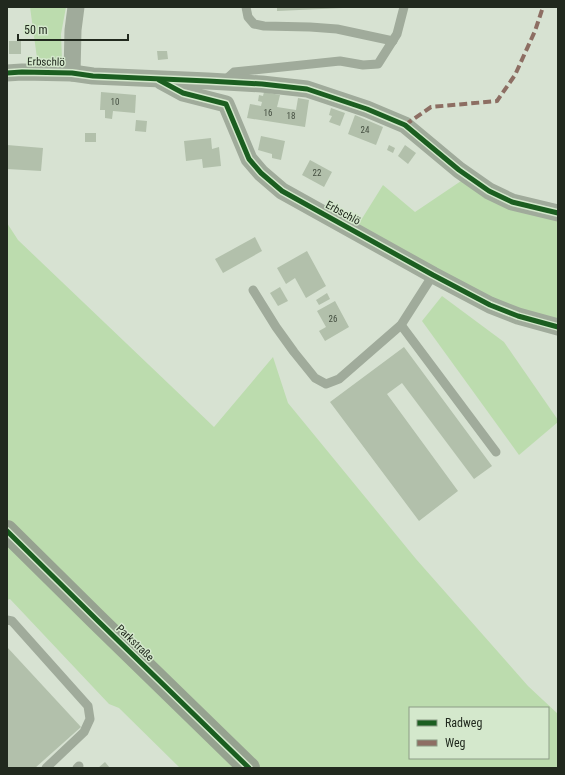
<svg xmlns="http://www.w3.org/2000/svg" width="565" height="775" font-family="'Roboto Condensed',sans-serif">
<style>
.green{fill:#bcdcae;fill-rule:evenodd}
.building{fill:#b2c0ab}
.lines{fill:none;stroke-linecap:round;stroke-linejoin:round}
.lane{stroke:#a0ab9b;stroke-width:9}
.street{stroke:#a0ab9b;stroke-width:17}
.primary{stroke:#96a290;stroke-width:22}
.quiet{stroke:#8d6e63;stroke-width:4;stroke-dasharray:8 4;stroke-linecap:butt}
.cycleway-casing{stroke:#d4e8cc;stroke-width:8}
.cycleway{stroke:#1b5e20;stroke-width:5}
.labels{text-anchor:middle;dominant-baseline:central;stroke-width:3;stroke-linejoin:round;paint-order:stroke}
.number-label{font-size:9px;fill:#454f41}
.street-label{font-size:11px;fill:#21291e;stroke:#d4e8cc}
</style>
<rect width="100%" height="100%" fill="#d7e2d2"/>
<g class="green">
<path d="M30 7H66L61 34 62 60 37 58Z"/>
<path d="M464 179 558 219V319L520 309 463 286 358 225 383 185 415 212Z"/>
<path d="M7 223 18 240 214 427 273 357 288 403 416 559 528 686 558 714V768H180L119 708 109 704 10 599 7 600ZM410 708H548V758H410Z"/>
<path d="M442 296 504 342 558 420V422L519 455 422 321Z"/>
</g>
<g class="building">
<path d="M277 7H343V8L277 11Z"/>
<rect x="9" y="41" width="12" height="13"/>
<path d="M157 51H167L168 59 158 60Z"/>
<path d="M101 92 136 95 135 113 113 111 112 119 105 118V110H100Z"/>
<path d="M264 92 280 95 277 107 296 110 298 98 309 100 305 127 247 118 250 104 261 106 262 102 258 101 259 95 263 96Z"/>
<path d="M331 108 345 113 340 126 329 122 332 116 329 115Z"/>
<path d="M355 115 383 127 376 145 348 134Z"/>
<path d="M136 120 147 121 146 132 135 131Z"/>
<rect x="85" y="133" width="11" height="9"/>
<path d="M261 136 285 141 281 160 272 158V154L258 150Z"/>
<path d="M211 138 212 149 219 147 221 166 203 168 202 159 186 161 184 141Z"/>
<path d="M7 145 43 148 41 171 7 169Z"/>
<path d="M389 145 395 148 393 153 387 150Z"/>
<path d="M405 145 416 153 408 164 398 156Z"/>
<path d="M310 160 332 172 324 187 302 175Z"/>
<path d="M255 237 262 251 223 273 215 259Z"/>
<path d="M307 251 326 286 306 298 295 278 286 284 277 268Z"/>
<path d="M280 287 288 301 278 306 270 293Z"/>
<path d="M327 293 330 299 319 305 316 300Z"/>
<path d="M335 301 349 327 325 341 319 331 326 327 317 311Z"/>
<path d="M404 347 492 466 474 479 402 383 387 394 458 491 419 521 330 402Z"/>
<path d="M7 647 81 727 35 768H7Z"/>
<path d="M105 762 110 768H98Z"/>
</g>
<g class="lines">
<g class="lane">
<path d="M246 7 248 17 254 24 264 26 310 27 337 29 393 41"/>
<path d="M224 81 234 72 340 61 363 65 378 64 397 34 404 7"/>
<path d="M253 290 276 327 294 352 315 378 326 384 339 379 401 325 433 275"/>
<path d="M401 325 496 452"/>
<path d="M7 620 12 621 88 706 90 719 84 732 46 768"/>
<path d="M77 768 79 766"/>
</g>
<g class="street">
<path d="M7 73 22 72 72 73 93 76 208 81 262 84 307 89 367 109 405 125 459 170 489 191 512 202 558 213"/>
<path d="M72 73 73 30 76 7"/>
<path d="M161 81 183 93 226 104 249 159 261 173 282 191 433 275 490 305 518 316 558 327"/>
</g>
<path class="primary" d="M7 531 97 620 249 768"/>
<path class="quiet" d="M405 125 431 107 497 101 515 75 535 31 543 7"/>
<g class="cycleway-casing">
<g id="cycleway">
<path d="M7 73 22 72 72 73 93 76 208 81 262 84 307 89 367 109 405 125 459 170 489 191 512 202 558 213"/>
<path d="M159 80 183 93 226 104 249 159 261 173 282 191 433 275 490 305 518 316 558 327"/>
<path d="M7 531 97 620 249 768"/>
</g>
</g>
<use href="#cycleway" class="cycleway"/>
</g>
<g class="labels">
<g class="number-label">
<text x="115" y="102">10</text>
<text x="268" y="113">16</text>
<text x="291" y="116">18</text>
<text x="365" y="130">24</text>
<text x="317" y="173">22</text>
<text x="333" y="319">26</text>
</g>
<g class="street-label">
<text transform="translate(46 62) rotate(1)">Erbschlö</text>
<text transform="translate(343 213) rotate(29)">Erbschlö</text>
<text transform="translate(135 643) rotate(44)">Parkstraße</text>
</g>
</g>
<rect width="565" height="775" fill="none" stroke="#21291e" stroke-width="16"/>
<rect x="409" y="707" width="140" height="52" fill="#d4e8cc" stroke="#8c9c86"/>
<rect x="417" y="720" width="20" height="6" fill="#1b5e20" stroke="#8c9c86"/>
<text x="445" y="727" font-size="12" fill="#21291e">Radweg</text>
<rect x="417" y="740" width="20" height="6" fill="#8d6e63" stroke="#8c9c86"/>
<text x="445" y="747" font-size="12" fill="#21291e">Weg</text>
<path d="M18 34v6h110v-6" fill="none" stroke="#21291e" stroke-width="2"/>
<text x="24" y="34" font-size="12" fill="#21291e" stroke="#d4e8cc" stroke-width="3" paint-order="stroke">50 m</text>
</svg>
